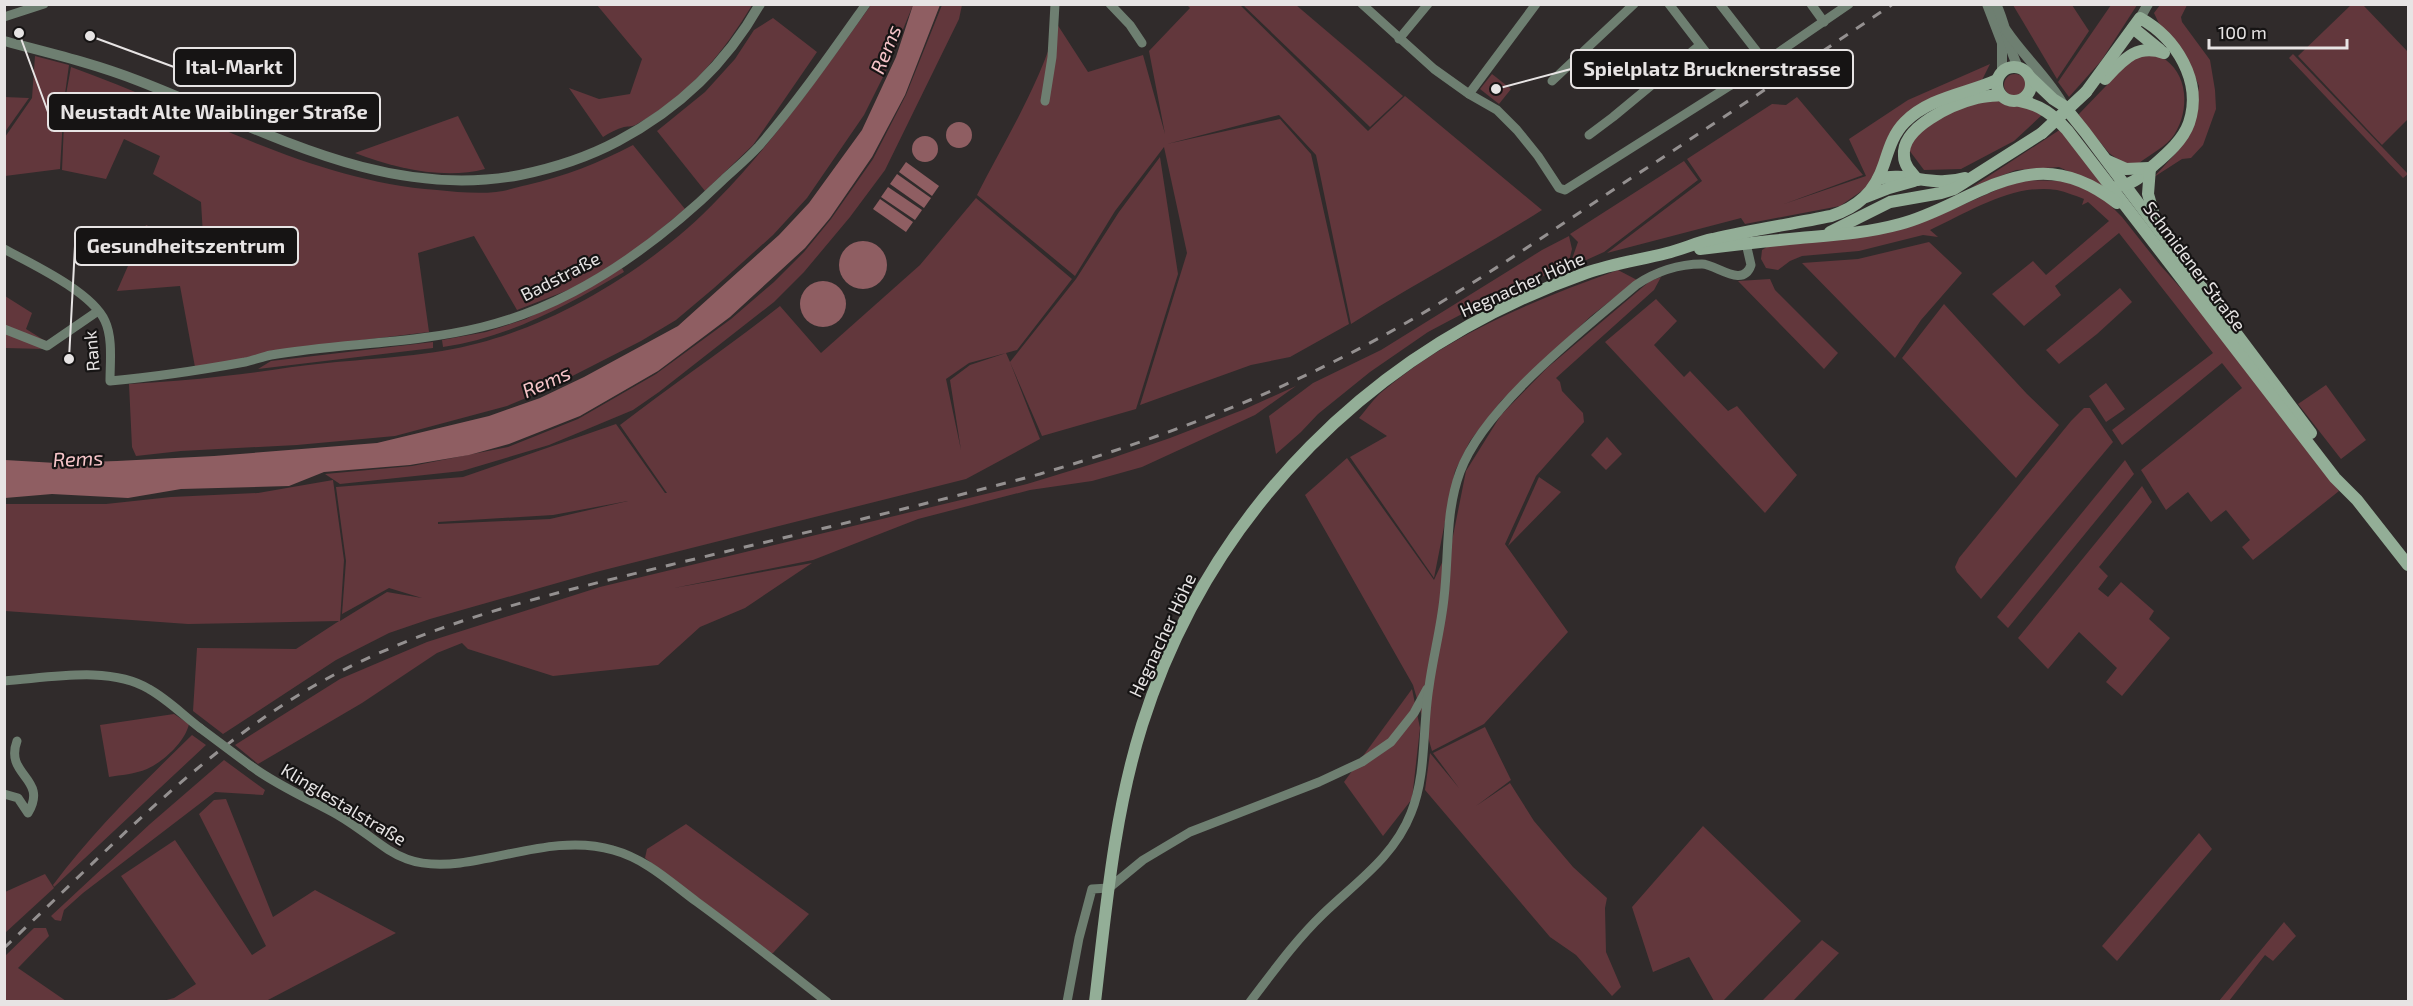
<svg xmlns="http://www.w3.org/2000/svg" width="2413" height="1006" font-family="'Exo 2',sans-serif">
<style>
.green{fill:#62373c;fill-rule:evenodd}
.water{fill:#8f5e62}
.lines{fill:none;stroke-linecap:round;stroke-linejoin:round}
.minor{stroke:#6e7f71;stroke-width:9}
.tertiary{stroke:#6e7f71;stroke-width:10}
.secondary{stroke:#93ae97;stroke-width:12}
.rail{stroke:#949090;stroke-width:3;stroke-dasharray:10 10;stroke-linecap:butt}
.minor-bridge{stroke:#6e7f71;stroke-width:9}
.secondary-bridge{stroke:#93ae97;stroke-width:12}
.labels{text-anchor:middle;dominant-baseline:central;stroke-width:4.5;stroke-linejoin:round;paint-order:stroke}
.street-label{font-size:18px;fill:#e7e4e4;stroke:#161414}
.water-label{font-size:20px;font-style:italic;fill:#f7c5c9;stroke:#161414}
.leader{fill:none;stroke:#e7e4e4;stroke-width:2}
.callout-dot{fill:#e7e4e4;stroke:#161414;stroke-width:2}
.callout{fill:#161414;stroke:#e7e4e4;stroke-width:2}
.callout-label{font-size:20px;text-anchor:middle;font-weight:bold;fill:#e7e4e4}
</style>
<rect width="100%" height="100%" fill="#302b2b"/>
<g class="green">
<path d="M1239 4 1368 131 1405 96 1542 210C1479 250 1414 284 1351 324L1316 155 1279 115 1167 144 1280 119 1311 154 1349 324 1290 357 1251 365 1140 405 1187 253 1164 147 1115 211 1075 276 977 195C1006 139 1040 84 1057 24L1088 72 1143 55 1165 134 1149 51 1190 8 1187 5Z"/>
<path d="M2352 4 2363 5 2408 52V119L2382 145 2298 56Z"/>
<path d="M597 5H752C724 52 687 97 637 124 633 127 629 126 624 127 617 129 609 133 603 137L569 88 599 99 630 94 642 59Z"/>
<path d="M871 5H913L886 71 864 115 807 198 773 235 714 288 676 320 641 341 543 391 507 406 395 436 297 445 181 451 136 456 132 447 129 384C161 382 192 380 224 376 258 373 292 366 327 363 377 358 431 356 479 343 564 321 657 263 717 200 775 141 823 71 871 5Z"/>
<path d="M942 5H962L959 19 885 170 850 217 804 272 774 302 659 392 633 410 549 445 462 471 340 484 325 474 412 466 508 447 578 419 656 374 731 319 774 282 804 252 831 219 873 159 906 95Z"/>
<path d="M1243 5H1296L1403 96 1370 127Z"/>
<path d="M2013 5H2072L2089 31 2057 79Z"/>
<path d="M2111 5H2137L2101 61 2069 97 2058 82Z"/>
<path d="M2160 5H2187L2181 17 2182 22 2210 60 2215 90 2216 109 2203 145 2191 158 2182 159 2154 177 2176 153 2191 131 2199 86 2184 52 2162 30 2154 13Z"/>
<path d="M773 18 817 52 753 145 705 191 657 131 705 92 735 59 754 30Z"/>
<path d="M2143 54C2149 55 2157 55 2161 57 2189 72 2190 111 2174 135 2167 146 2149 155 2138 164L2123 163 2109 153 2078 115 2131 60Z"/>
<path d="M2293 54 2408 174 2403 178 2289 58Z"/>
<path d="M35 56 69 65 64 101 60 169 5 176V137L32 98Z"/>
<path d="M1990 64 1982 80 1921 103 1866 188 1840 206 1745 224 1741 218 1607 253 1702 181 1687 159 1772 104 1786 105 1797 97 1863 175 1784 204 1866 176 1849 139 1908 100Z"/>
<path d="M71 67C192 110 306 180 437 190 456 192 477 194 496 192 506 191 517 187 527 185 565 176 599 163 633 145L685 209 634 251 576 287 517 310 474 236 418 253 429 332 270 351 246 363 195 367 180 286 117 291 146 225 204 252 201 202 153 174 160 156 124 139 106 179 62 170 65 100Z"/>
<path d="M1492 74 1511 89 1499 104 1480 89Z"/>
<circle cx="2015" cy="85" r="11"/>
<path d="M4 97 29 98 5 132H4Z"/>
<path d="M1997 100 2008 106H2026L2043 114 2014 141 1961 169 1924 170 1909 150C1914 123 1972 101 1997 100Z"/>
<path d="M458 116 485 169C444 180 394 168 355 153Z"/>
<path d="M2061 129 2107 189 2059 167 2016 170 1972 187Z"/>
<path d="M1160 157 1178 274 1136 409 1042 436 1010 362 1040 439 966 479 596 572 430 619 389 633 336 660 223 734 193 711 197 648 296 649 339 621 188 624 5 611V504H106L171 497 258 493 333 480 344 560 340 621 387 592 422 598 389 588 342 614 346 561 336 487 463 477 616 424 665 493H667L620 425C673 384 728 347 780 306L821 353 920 265 976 198 1072 279 1017 350 969 363 946 379 961 450 950 380 970 365 1006 353 1010 362 1076 279 1119 212ZM628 501 550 519 438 524V522L553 515Z"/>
<path d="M1684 161 1698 180 1604 252 1562 271 1572 259 1578 242 1570 234Z"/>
<path d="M2024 180 2063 181 2087 189 2104 199 2122 217 2160 265 2194 303 2339 491 2253 560 2242 547 2250 540 2226 510 2211 522 2188 492 2166 510 2141 470 2242 388 2222 363 2122 445 2112 430 2213 353 2119 233 2055 286 2061 295 2024 326 1992 294 2033 261 2046 275 2109 221 2088 202 2082 205 2084 199C2076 196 2066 192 2057 190 2013 183 1969 212 1930 230L1938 237 1923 235 1859 251 1802 256 1790 261 1778 270 1766 268 1761 259 1762 250 1770 245 1933 218 2001 188Z"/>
<path d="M1569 236 1572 249 1569 261 1557 271 1509 289 1428 332 1370 372 1318 414 1301 432 1276 454 1269 416 1313 383 1381 350 1542 250Z"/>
<path d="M1929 242 1962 273 1921 320 1895 358 1802 263 1858 259Z"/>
<path d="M622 268 624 272C566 306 510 337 443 347L442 340 486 332 526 319Z"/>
<path d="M1618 270 1637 280 1591 316 1501 401 1470 441 1455 471 1434 578 1350 457 1387 436 1359 418C1367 409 1374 398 1383 391 1452 333 1535 300 1618 270Z"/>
<path d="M1661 277 1654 290 1556 378 1560 382 1562 391 1583 413 1584 422 1536 476 1505 544 1568 632 1484 724 1432 751 1413 685 1305 495 1347 458 1434 580 1452 541 1466 471 1501 415 1547 368 1650 281Z"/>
<path d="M1770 279 1775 290 1838 353 1824 369 1738 281Z"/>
<path d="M2120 288 2132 302 2097 334 2059 364 2046 350Z"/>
<path d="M5 296 32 313 26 329 47 342 45 349 5 348Z"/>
<path d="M1656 299 1677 321 1654 345 1684 377 1690 371 1728 411 1737 406 1797 475 1765 513 1605 342Z"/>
<path d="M1944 304 2027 394 2059 425 2016 478 1902 358Z"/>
<path d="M433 342V348L258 369 271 361Z"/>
<path d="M2106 383 2125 409 2106 422 2089 396Z"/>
<path d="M2326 385 2366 440 2341 459 2298 404Z"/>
<path d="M1296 386 1255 415 1142 467 1092 481 1030 490 918 519 813 560 674 588 812 563 745 608 700 627 658 665 553 676 468 649 462 643 437 653 362 703 258 764 235 745 340 679 427 642 600 587 1027 484 1112 458 1170 438 1245 409Z"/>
<path d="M2084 408H2090L2113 442 1981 599 1957 572 1955 567 1959 558 2071 421Z"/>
<path d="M1607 437 1622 454 1606 470 1591 455Z"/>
<path d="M2125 460 2134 474 2008 628 1997 617Z"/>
<path d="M1539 477 1561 492 1508 546Z"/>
<path d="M2142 486 2152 502 2099 567 2108 576 2098 589 2108 597 2121 582 2154 611 2149 619 2170 638 2122 696 2106 682 2117 668 2079 632 2048 669 2018 638Z"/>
<path d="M1412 689 1420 728 1412 799 1383 836 1344 782Z"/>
<path d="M174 714 189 724C185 742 163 762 147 769 135 774 121 775 109 777L100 725Z"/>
<path d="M1485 727 1511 780 1476 806 1510 783 1534 821 1573 867 1607 898 1605 908 1606 952 1621 987 1612 996 1576 955 1550 937 1425 790 1430 753 1459 788 1433 753Z"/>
<path d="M192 735 206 745 54 887 53 885C94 830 143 783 192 735Z"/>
<path d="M224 760 265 790 263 795 215 792 83 893 64 910 61 921 55 920 51 916 150 824Z"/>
<path d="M226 799 273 917 315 890 396 933 266 1001H163L174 998 196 984 121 876 175 840 252 955 266 946 199 814 214 800Z"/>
<path d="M686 824 809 914 773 953H767L645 858 647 849Z"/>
<path d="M1703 826 1801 921 1723 1001H1714L1689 957 1653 972 1632 907Z"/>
<path d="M2199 833 2212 849 2117 961 2102 946Z"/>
<path d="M45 874 54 888 5 933V892Z"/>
<path d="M2284 922 2296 936 2273 961 2265 955 2229 1001H2219Z"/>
<path d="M34 928H46L49 936 18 968 66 1001H5V956Z"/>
<path d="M1822 940 1839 953 1793 1001H1762Z"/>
</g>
<g class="water">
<path d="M913 5H940L905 95 872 157 830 218 805 248 730 317 658 371 580 416 509 444 469 455 410 465 324 472 289 486 181 489 128 498 52 494 5 498V460L56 463 117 461 214 456 377 443 489 416 540 398 584 377 678 326 779 235 809 203 862 130 896 57Z"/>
<circle cx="959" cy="135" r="13"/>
<circle cx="925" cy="149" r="13"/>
<path d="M906 162 939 186 932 196 899 172Z"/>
<path d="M897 174 931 198 924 208 890 184Z"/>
<path d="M888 187 922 210 915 220 881 197Z"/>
<path d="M880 199 913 222 906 232 873 209Z"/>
<circle cx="863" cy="265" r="24"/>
<circle cx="823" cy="304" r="23"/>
</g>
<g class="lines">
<g class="minor">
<path d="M1110 4 1130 25 1142 43"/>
<path d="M1362 4 1434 69 1469 94 1497 110 1517 130 1538 156 1559 188 1565 190 1731 85 1849 4"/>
<path d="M1669 4 1731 85"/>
<path d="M1720 4 1765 62"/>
<path d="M1811 4 1824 22"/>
<path d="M4 17 44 4"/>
<path d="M1399 39 1428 4"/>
<path d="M1552 81 1634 4"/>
<path d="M1469 94 1536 4"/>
<path d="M1045 101 1052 57 1055 4"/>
<path d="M1589 135 1613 117 1700 45"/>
<path d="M4 249C32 264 92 292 105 321 113 338 110 363 110 381 155 377 201 370 245 362 254 360 262 357 271 355 341 343 413 344 482 327 574 305 656 245 723 180 735 169 748 158 759 146 798 101 832 52 866 4"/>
<path d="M4 329 47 346 98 311"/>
<path d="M4 681C48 678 110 665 149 689 167 699 183 715 200 728"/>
<path d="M251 766C278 786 309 799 338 815 386 843 396 871 460 863 509 857 563 835 613 850 646 859 670 882 697 902 741 934 784 968 827 1002"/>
<path d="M4 794 18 798 28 813C49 778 4 776 17 741"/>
<path d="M1067 1002 1079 938 1092 889 1109 888 1143 860 1190 832 1319 782 1362 762 1391 742 1414 713 1427 689"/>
<path d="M1250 1002C1273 972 1295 941 1323 914 1355 883 1394 857 1411 813 1427 773 1422 729 1429 687 1433 657 1441 628 1444 598 1449 555 1445 513 1460 472 1484 406 1582 331 1636 285 1655 272 1679 264 1702 264 1716 264 1743 289 1751 265L1745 239"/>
</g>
<g class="tertiary">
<path d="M1987 4 2002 43V71"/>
<path d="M1996 4C2006 25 2008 47 2018 67"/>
<path d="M2140 18 2148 4"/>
<path d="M2006 30C2024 57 2049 78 2064 106"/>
<path d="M4 41C50 53 96 64 139 81 263 129 383 201 520 175 554 168 588 157 618 141 679 109 726 64 760 4"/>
</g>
<g class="secondary">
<path d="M2133 28 2160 50"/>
<circle cx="2014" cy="84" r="17"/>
<path d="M2030 77 2053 99 2064 106 2085 132 2311 433"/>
<path d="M2105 79C2123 60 2137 43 2164 53"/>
<path d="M2086 92 2140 18C2176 38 2203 81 2189 123 2183 140 2168 153 2154 165 2144 173 2133 186 2119 185"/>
<path d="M2020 101C2041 105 2053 115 2067 130L2335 478 2357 500 2408 565"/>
<path d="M2108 161 2126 169 2149 168"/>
<path d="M2150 168 2148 194 2155 219"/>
<path d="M1878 179C1907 171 1932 188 1965 178"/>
<path d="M1918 180C1912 173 1904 166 1904 156 1901 127 1953 104 1977 98 1984 96 1993 96 2000 95"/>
<path d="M1866 197 1889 188 1914 181"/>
<path d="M1830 232 1890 202 1941 193 1954 189 2042 133"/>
<path d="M1700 249C1733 245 1767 241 1800 238 1834 235 1867 233 1900 224 1947 212 1988 178 2037 174 2067 172 2094 185 2117 203"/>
<path d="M1095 1002C1106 909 1114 814 1142 725 1210 510 1375 347 1586 273 1612 264 1640 260 1667 253 1683 249 1698 242 1713 239 1752 230 1792 224 1831 216 1858 207 1875 192 1884 164 1889 149 1893 134 1905 122 1930 97 1966 94 1997 80"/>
</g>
<path class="rail" d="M4 948C100 858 198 753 312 687 423 623 547 595 670 565 794 535 917 507 1040 474 1145 443 1249 405 1347 355 1439 308 1524 250 1610 192 1705 130 1799 67 1893 4"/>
<path class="minor-bridge" d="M200 728 251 766"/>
<path class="secondary-bridge" d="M2042 133 2086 92"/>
</g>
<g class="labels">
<g class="street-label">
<text transform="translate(2195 266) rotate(53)">Schmidener Straße</text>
<text transform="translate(560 276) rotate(-27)">Badstraße</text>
<text transform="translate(1522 284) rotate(-24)">Hegnacher Höhe</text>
<text transform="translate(91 351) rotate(-95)">Rank</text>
<text transform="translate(1162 635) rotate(-65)">Hegnacher Höhe</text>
<text transform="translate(344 804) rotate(31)">Klinglestalstraße</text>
</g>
<g class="water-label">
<text transform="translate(885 49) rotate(-68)">Rems</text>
<text transform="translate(546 381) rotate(-24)">Rems</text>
<text transform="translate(78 458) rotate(-2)">Rems</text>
</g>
</g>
<path class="leader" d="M90 36L174 67M1496 89L1571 69M19 33L48 112M69 359L75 246"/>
<g class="callout-dot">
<circle cx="90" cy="36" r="6"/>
<circle cx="1496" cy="89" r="6"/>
<circle cx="19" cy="33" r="6"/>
<circle cx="69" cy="359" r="6"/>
</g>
<g class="callout">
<rect x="174" y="48" width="121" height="38" rx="6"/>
<rect x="1571" y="50" width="282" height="38" rx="6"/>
<rect x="48" y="93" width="332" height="38" rx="6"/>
<rect x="75" y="227" width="223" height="38" rx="6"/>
</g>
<g class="callout-label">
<text x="234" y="74">Ital-Markt</text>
<text x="1712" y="76">Spielplatz Brucknerstrasse</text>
<text x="214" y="119">Neustadt Alte Waiblinger Straße</text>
<text x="186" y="253">Gesundheitszentrum</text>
</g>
<rect width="2413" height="1006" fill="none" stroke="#e7e4e4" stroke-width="12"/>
<path d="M2209 39v9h138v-9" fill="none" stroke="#e7e4e4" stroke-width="3"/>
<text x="2218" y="39" font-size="18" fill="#e7e4e4" stroke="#161414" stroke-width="4.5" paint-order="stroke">100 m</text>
</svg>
